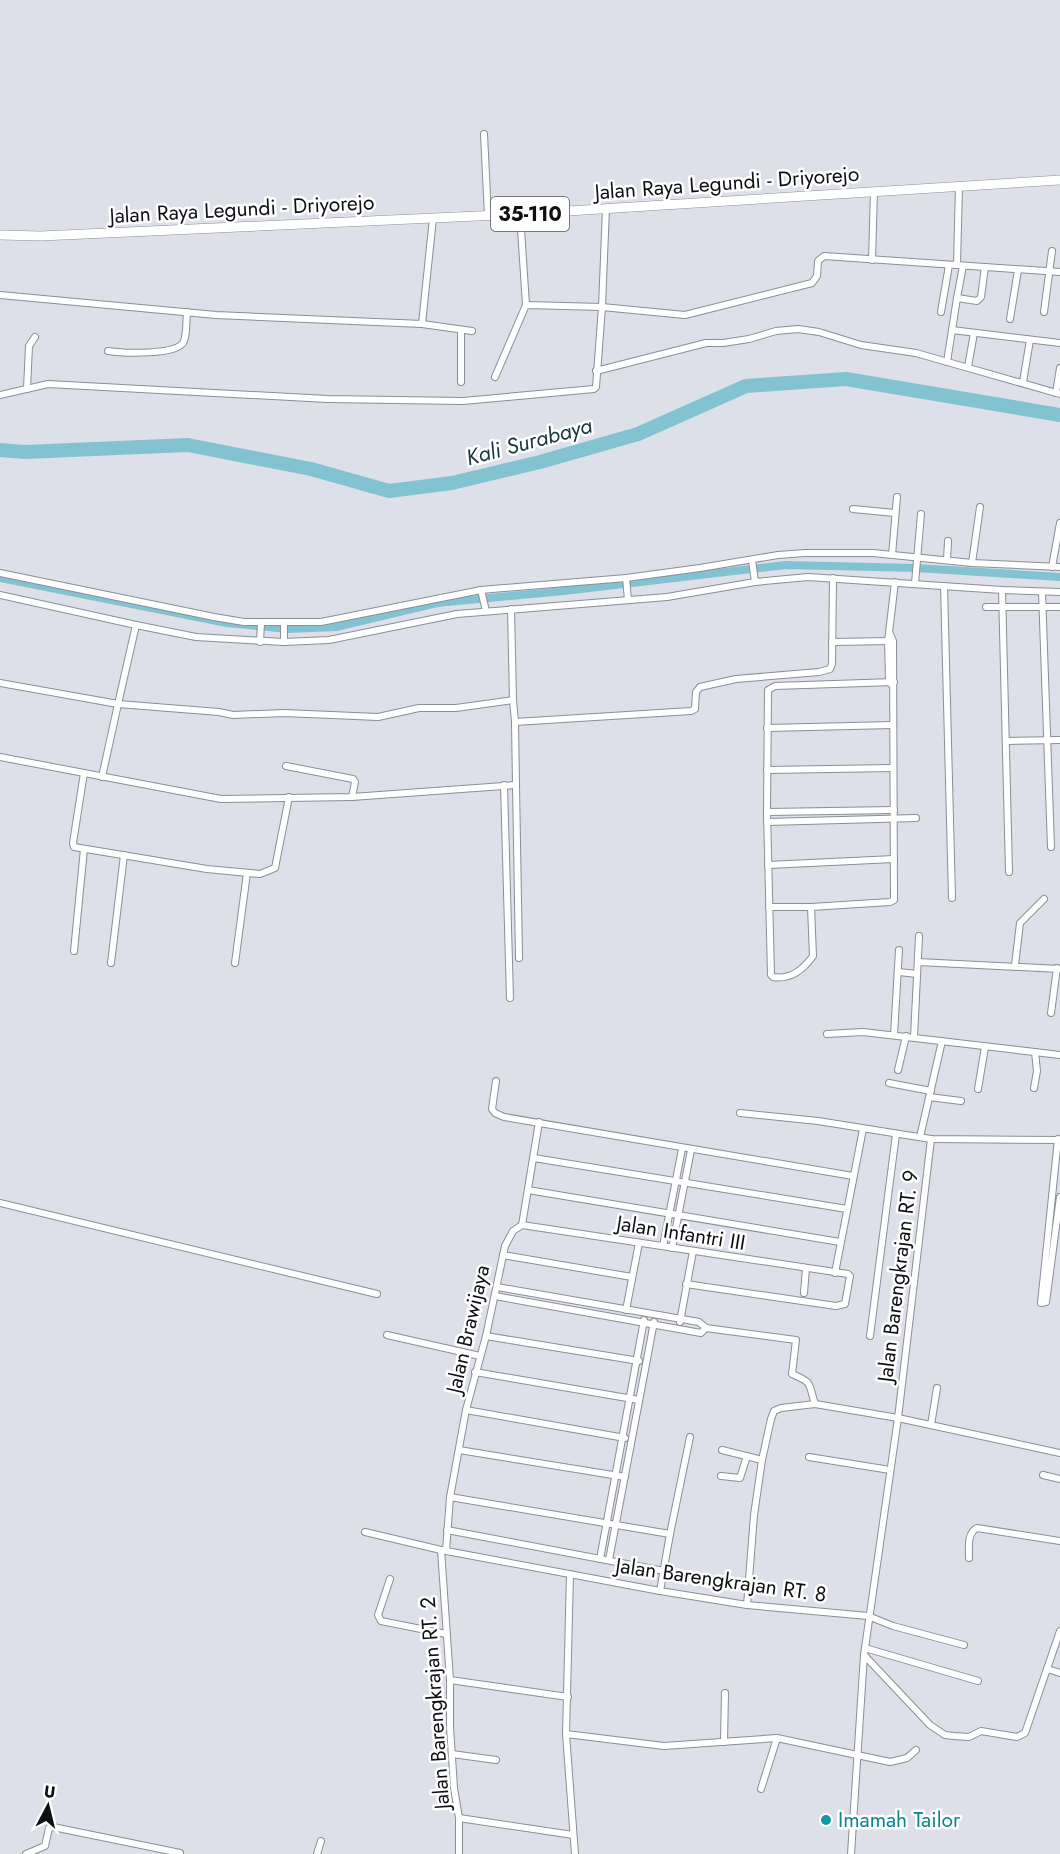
<svg xmlns="http://www.w3.org/2000/svg" width="1060" height="1854" font-family="Jost,sans-serif">
<style>
.lines{fill:none;stroke-linecap:round;stroke-linejoin:round}
.canal{stroke:#83c2d1;stroke-width:8}
.river{stroke:#83c2d1;stroke-width:14}
.street-casing{stroke:#8b8e94;stroke-width:8}
.primary-casing{stroke:#8b8e94;stroke-width:10}
.street{stroke:#fff;stroke-width:6}
.primary{stroke:#fff;stroke-width:9}
.culture-dot{fill:#0f9aa8;stroke:#fff;stroke-width:2}
.labels{text-anchor:middle;dominant-baseline:central;stroke-width:5;stroke-linejoin:round;paint-order:stroke}
.shield{fill:#fff;stroke:#565759;stroke-width:1.5}
.shield-label{font-size:20px;font-weight:bold;fill:#0e0f12}
.street-label{font-size:21px;fill:#0e0f12;stroke:#fff}
.culture-label{font-size:21px;fill:#0d838f;stroke:#fff;text-anchor:start}
.water-label{font-size:22px;font-style:italic;fill:#16353c;stroke:#fff}
</style>
<rect width="100%" height="100%" fill="#dde0e8"/>
<g class="lines">
<path class="canal" d="M0 578 227 623 288 629 336 627 437 603 564 591 786 565 916 568 1060 577"/>
<path class="river" d="M0 450 25 452 188 445 311 469 389 491 452 483 540 462 638 434 746 386 846 379 1060 415"/>
<g class="street-casing">
<g id="street">
<path d="M484 134 488 216"/>
<path d="M520 214 526 305"/>
<path d="M872 260 874 191"/>
<path d="M957 265 959 186"/>
<path d="M963 266 957 298 977 301 981 297 985 267"/>
<path d="M0 295 216 315 422 324 433 218"/>
<path d="M941 312 949 265"/>
<path d="M1044 312 1052 251"/>
<path d="M1010 319 1018 270"/>
<path d="M422 324 472 331"/>
<path d="M952 330 1060 343"/>
<path d="M108 351C121 353 179 356 184 341 187 332 186 321 187 312"/>
<path d="M947 362 957 298"/>
<path d="M968 367 974 333"/>
<path d="M596 371 706 343H723L749 339 776 331 798 329 819 332 861 345 916 353 1060 394"/>
<path d="M495 377 526 305 602 307 606 208"/>
<path d="M461 382V330"/>
<path d="M1023 382 1030 340"/>
<path d="M27 389 29 346 35 337"/>
<path d="M1056 393 1060 368"/>
<path d="M0 395 48 384 327 399 463 401 594 389 596 387 602 307 685 315 812 283 817 276 818 261 824 256 1060 272"/>
<path d="M853 509 895 513"/>
<path d="M892 555 897 497"/>
<path d="M752 560 755 582"/>
<path d="M947 560 948 541"/>
<path d="M972 563 980 507"/>
<path d="M1052 567 1060 523"/>
<path d="M0 573 214 617 244 622H321L481 590 626 578 700 568 778 555 805 553H873L972 563 1060 567"/>
<path d="M626 578 628 600"/>
<path d="M915 583 921 514"/>
<path d="M944 586 952 898"/>
<path d="M481 590 486 611"/>
<path d="M1002 590 1009 872"/>
<path d="M1042 592 1051 847"/>
<path d="M0 595 136 625 196 637 284 642 329 640 457 614 667 597 755 582 808 577 1002 590 1060 592"/>
<path d="M986 607H1060"/>
<path d="M260 642 261 622"/>
<path d="M284 642V623"/>
<path d="M832 642 892 641"/>
<path d="M0 683 118 704 136 625"/>
<path d="M892 685 889 682 888 641 895 582"/>
<path d="M515 722 691 711 695 709 696 692 700 687 736 679 819 672 830 669 832 664 833 578"/>
<path d="M767 728 893 725"/>
<path d="M1006 741 1060 740"/>
<path d="M0 757 221 799 352 797 516 785 515 722 513 700"/>
<path d="M286 766 353 779 355 782 352 797"/>
<path d="M767 770 893 768"/>
<path d="M84 773 73 843 74 847 207 869 260 874 275 868 289 797"/>
<path d="M102 777 118 704 219 712 233 715 284 713 378 717 419 708H456L513 700 511 609"/>
<path d="M504 785 510 998"/>
<path d="M516 785 519 958"/>
<path d="M767 812 894 810"/>
<path d="M767 822 916 818"/>
<path d="M768 865 894 859"/>
<path d="M769 907H811L890 902 894 900 893 641 890 634"/>
<path d="M811 907 813 956C803 970 790 980 773 977L771 975 767 812 768 690 775 686 894 682"/>
<path d="M74 951 84 849"/>
<path d="M918 962 1060 969"/>
<path d="M111 963 124 855"/>
<path d="M235 963 247 873"/>
<path d="M1015 965 1020 923 1044 899"/>
<path d="M899 972 917 974"/>
<path d="M1051 1013 1057 968"/>
<path d="M827 1034 863 1032 1060 1055"/>
<path d="M894 1035 899 950"/>
<path d="M914 1037 919 936"/>
<path d="M898 1070 906 1036"/>
<path d="M496 1081 492 1109 495 1113 504 1117 853 1176"/>
<path d="M889 1083 931 1091"/>
<path d="M1034 1088 1037 1071 1035 1052"/>
<path d="M978 1089 985 1047"/>
<path d="M929 1097 961 1101"/>
<path d="M740 1113 818 1121 931 1139 1060 1140"/>
<path d="M920 1137 942 1041"/>
<path d="M1058 1139 1041 1303 1046 1302 1060 1197"/>
<path d="M534 1158 847 1209"/>
<path d="M528 1190 840 1242"/>
<path d="M0 1203 377 1294"/>
<path d="M522 1225 848 1274 850 1276 845 1304 836 1306 686 1284"/>
<path d="M663 1246 682 1149"/>
<path d="M672 1248 691 1150"/>
<path d="M503 1255 632 1277"/>
<path d="M835 1273 863 1129"/>
<path d="M804 1293 806 1268"/>
<path d="M495 1296 701 1333 706 1328 699 1322 497 1287"/>
<path d="M626 1310 639 1243"/>
<path d="M680 1322 693 1251"/>
<path d="M706 1328 796 1340 792 1374C813 1383 808 1382 815 1404"/>
<path d="M387 1335 480 1356"/>
<path d="M486 1336 639 1361"/>
<path d="M870 1336 896 1134"/>
<path d="M475 1372 639 1400"/>
<path d="M466 1410 625 1438"/>
<path d="M931 1425 937 1388"/>
<path d="M459 1450 625 1477"/>
<path d="M722 1450 762 1460"/>
<path d="M809 1457 890 1470"/>
<path d="M1043 1475 1060 1479"/>
<path d="M721 1476 740 1478 747 1456"/>
<path d="M450 1497 670 1534"/>
<path d="M447 1530 664 1571"/>
<path d="M365 1532 441 1550 660 1591 747 1605 868 1616 893 1626 964 1645"/>
<path d="M441 1550 450 1680V1727L454 1788 459 1818V1854"/>
<path d="M446 1551 450 1497 466 1410 486 1336 505 1246 513 1231 522 1225 539 1122"/>
<path d="M969 1558C969 1547 967 1533 977 1528L1060 1541"/>
<path d="M600 1559 644 1320"/>
<path d="M609 1560 654 1322"/>
<path d="M570 1574 566 1734 575 1854"/>
<path d="M390 1579 378 1615 381 1621 446 1634"/>
<path d="M660 1591 670 1534 690 1437"/>
<path d="M747 1605 754 1515 762 1460 771 1419 774 1411 781 1408 815 1404 898 1418 1060 1453"/>
<path d="M865 1648 978 1681"/>
<path d="M864 1655 930 1725 945 1735 954 1736 969 1737 981 1731 1017 1737 1025 1733 1060 1631"/>
<path d="M1047 1669 1060 1673"/>
<path d="M450 1680 568 1697"/>
<path d="M566 1734 664 1746 777 1738 890 1762 907 1758 916 1750"/>
<path d="M724 1742 725 1693"/>
<path d="M452 1754 496 1760"/>
<path d="M761 1789 777 1738"/>
<path d="M459 1818 573 1835"/>
<path d="M26 1854 45 1846 49 1828 53 1827 180 1853"/>
<path d="M317 1854 321 1841"/>
<path d="M851 1854 864 1655 898 1418 931 1139"/>
</g>
</g>
<g class="primary-casing">
<path id="primary" d="M0 235 41 236 520 214 1060 180"/>
</g>
<use href="#street" class="street"/>
<use href="#primary" class="primary"/>
</g>
<circle class="culture-dot" cx="826" cy="1820" r="6"/>
<g class="labels">
<rect class="shield" x="491" y="197" width="78" height="34" rx="4.5"/>
<g class="shield-label">
<text x="530" y="214">35-110</text>
</g>
<g class="street-label">
<text transform="translate(727 183) rotate(-4)">Jalan Raya Legundi - Driyorejo</text>
<text transform="translate(242 209) rotate(-3)">Jalan Raya Legundi - Driyorejo</text>
<text transform="translate(681 1233) rotate(9)">Jalan Infantri III</text>
<text transform="translate(898 1276) rotate(-83)">Jalan Barengkrajan RT. 9</text>
<text transform="translate(468 1329) rotate(-77)">Jalan Brawijaya</text>
<text transform="translate(721 1580) rotate(8)">Jalan Barengkrajan RT. 8</text>
<text transform="translate(435 1703) rotate(-94)">Jalan Barengkrajan RT. 2</text>
</g>
<g class="culture-label">
<text x="838" y="1820">Imamah Tailor</text>
</g>
<g class="water-label">
<text transform="translate(529 441) rotate(-15)">Kali Surabaya</text>
</g>
</g>
<g transform="translate(48 1806) rotate(7)" stroke="#ffffff" stroke-width="4.5" paint-order="stroke">
<path d="M0-4.5L10 22L0 15L-10 22Z" fill="#0e0f12"/>
<text y="-9" font-size="16" font-weight="bold" text-anchor="middle" fill="#0e0f12">U</text>
</g>
</svg>
